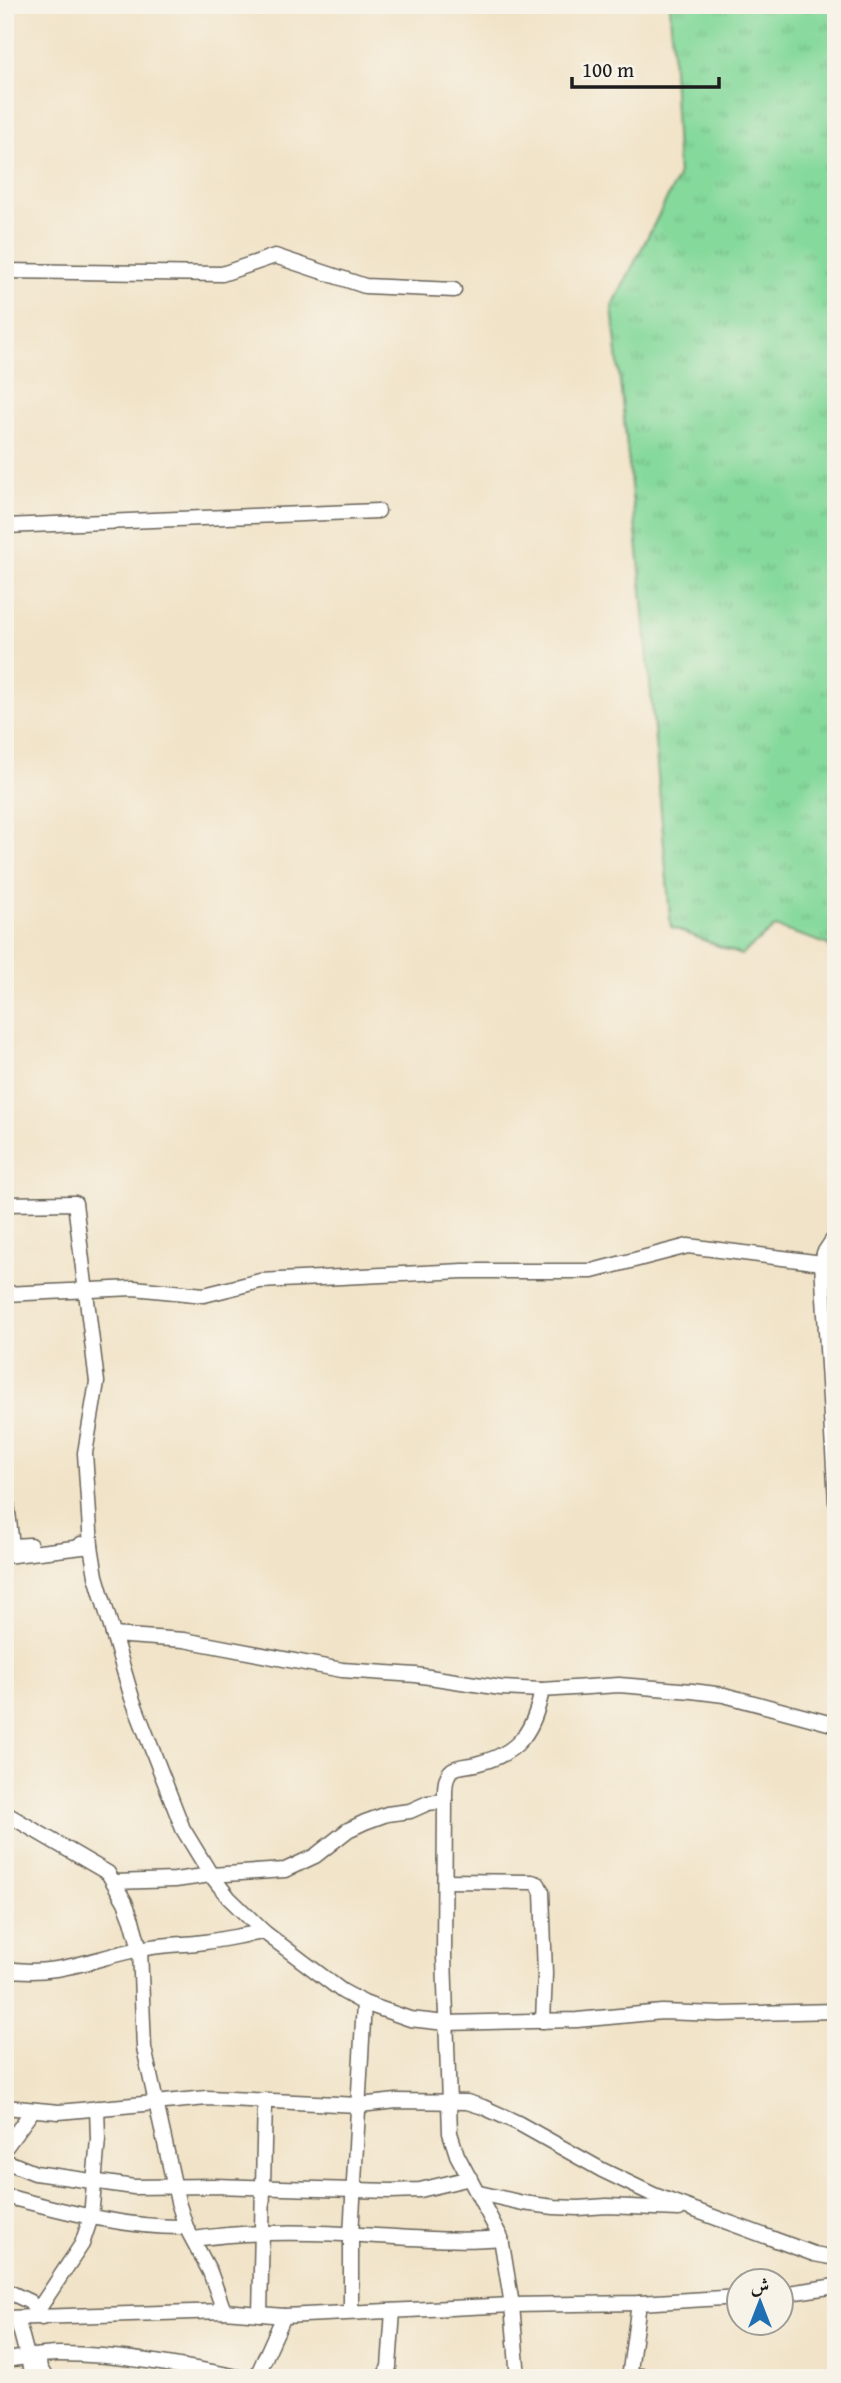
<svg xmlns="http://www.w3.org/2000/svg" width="841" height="2383" font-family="'Gentium Book Plus',Amiri,serif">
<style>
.grass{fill:url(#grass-tufts);stroke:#507a5c;stroke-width:2}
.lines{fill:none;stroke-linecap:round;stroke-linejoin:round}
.minor-casing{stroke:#676258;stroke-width:17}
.minor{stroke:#fff;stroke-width:14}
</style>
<defs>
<pattern id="grass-tufts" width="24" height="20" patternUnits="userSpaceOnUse" patternTransform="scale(1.75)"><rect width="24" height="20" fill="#85d99b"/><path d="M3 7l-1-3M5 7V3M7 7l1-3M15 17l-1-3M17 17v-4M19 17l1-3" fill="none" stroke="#72ba85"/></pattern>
</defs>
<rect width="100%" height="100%" fill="#f7f3e8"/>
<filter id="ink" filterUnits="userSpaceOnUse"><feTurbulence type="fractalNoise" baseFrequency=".0143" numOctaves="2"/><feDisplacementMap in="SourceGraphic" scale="14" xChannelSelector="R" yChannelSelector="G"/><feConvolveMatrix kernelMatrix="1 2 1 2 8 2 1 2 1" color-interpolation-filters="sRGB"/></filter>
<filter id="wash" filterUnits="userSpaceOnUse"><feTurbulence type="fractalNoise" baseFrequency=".00686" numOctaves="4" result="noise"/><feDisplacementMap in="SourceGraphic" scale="28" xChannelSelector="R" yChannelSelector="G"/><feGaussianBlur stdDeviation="1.57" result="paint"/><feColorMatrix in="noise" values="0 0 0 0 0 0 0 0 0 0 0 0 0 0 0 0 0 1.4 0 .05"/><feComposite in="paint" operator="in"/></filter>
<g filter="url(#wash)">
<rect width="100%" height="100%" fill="#f1e3c7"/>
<path class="grass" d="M670 5H836V955L827 944 775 927 741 955 671 927 641 579 612 307 678 177Z"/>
</g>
<g filter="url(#ink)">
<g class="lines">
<g class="minor-casing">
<g id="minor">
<path d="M5 271 222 274 275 256 365 286 454 290"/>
<path d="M5 526 378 511"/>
<path d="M5 1204 75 1203 97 1382 85 1453 91 1546 81 1544"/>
<path d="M836 1235 824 1253 822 1263 836 1502"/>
<path d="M5 1294 134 1288 204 1295 260 1281 463 1271H592L688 1246 822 1263"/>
<path d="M5 1486 12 1546 30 1545"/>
<path d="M5 1556 91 1546 96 1576 132 1698 183 1829 211 1875 229 1898 264 1932 342 1991 364 2003 410 2019 446 2023 577 2020 662 2012 719 2014 836 2011"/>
<path d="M113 1635 184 1640 342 1670 416 1675 501 1688 542 1690 619 1685 692 1691 724 1695 836 1725"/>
<path d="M5 1813 108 1873 125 1902 132 1920 140 1949 144 2048 178 2202 186 2227 210 2272 224 2311"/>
<path d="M445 1881 532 1882 538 1884 542 1892 545 1974 543 2021"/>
<path d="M114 1882 175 1880 211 1875 285 1870 315 1856 348 1830 365 1822 387 1814 410 1811 428 1803 445 1801"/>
<path d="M5 1969C59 1977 92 1958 141 1949 163 1944 184 1945 205 1942 225 1939 244 1935 264 1932"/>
<path d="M5 2107 59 2112 207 2098 359 2105 397 2101 467 2102 483 2107 518 2123 602 2170 654 2195 814 2254 836 2258"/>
<path d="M5 2148 33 2110"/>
<path d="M5 2161 35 2173 134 2187 214 2186 391 2191 420 2190 470 2178"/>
<path d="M479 2193 523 2203 554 2207 578 2208 607 2206 679 2209"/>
<path d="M5 2196C64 2211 125 2228 186 2227"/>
<path d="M194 2239C253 2230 317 2232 377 2236 419 2238 459 2242 501 2238"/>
<path d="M5 2290 30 2302 42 2318"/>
<path d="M782 2294 836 2286"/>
<path d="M38 2310 82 2244 91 2217 98 2139 97 2108"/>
<path d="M351 2312V2235L364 2003"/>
<path d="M260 2314C262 2242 264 2171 265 2100"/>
<path d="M5 2318 224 2311 284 2316 512 2305 639 2303 740 2297"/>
<path d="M17 2318 33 2378"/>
<path d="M38 2356 40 2368 46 2378"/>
<path d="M5 2360C23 2358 41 2354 59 2354 121 2354 182 2366 243 2378"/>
<path d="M629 2375 665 2378"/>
<path d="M256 2378 284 2316"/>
<path d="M383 2378 389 2367 393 2311"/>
<path d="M518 2378 512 2305 501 2238 457 2155 450 2133 444 1956 445 1801C445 1791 444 1776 452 1770 458 1765 471 1766 479 1763 520 1753 534 1730 542 1690"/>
<path d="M629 2378 639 2303"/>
<path d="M741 2378H752"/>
</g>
</g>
<use href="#minor" class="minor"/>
</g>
</g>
<rect width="841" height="2383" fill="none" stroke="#f7f3e8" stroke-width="28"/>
<g transform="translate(760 2302)"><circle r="33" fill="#f7f3e8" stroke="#9f9d96" stroke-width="2"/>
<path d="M0-5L12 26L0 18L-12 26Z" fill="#1f6fb2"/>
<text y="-10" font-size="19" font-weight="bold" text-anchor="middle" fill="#1c1c1c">ش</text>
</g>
<path d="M572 77v10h147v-10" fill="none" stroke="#1c1c1c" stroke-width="3.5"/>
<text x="582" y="77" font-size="21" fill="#1c1c1c" stroke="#f7f3e8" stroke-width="5" paint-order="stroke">100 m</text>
</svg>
